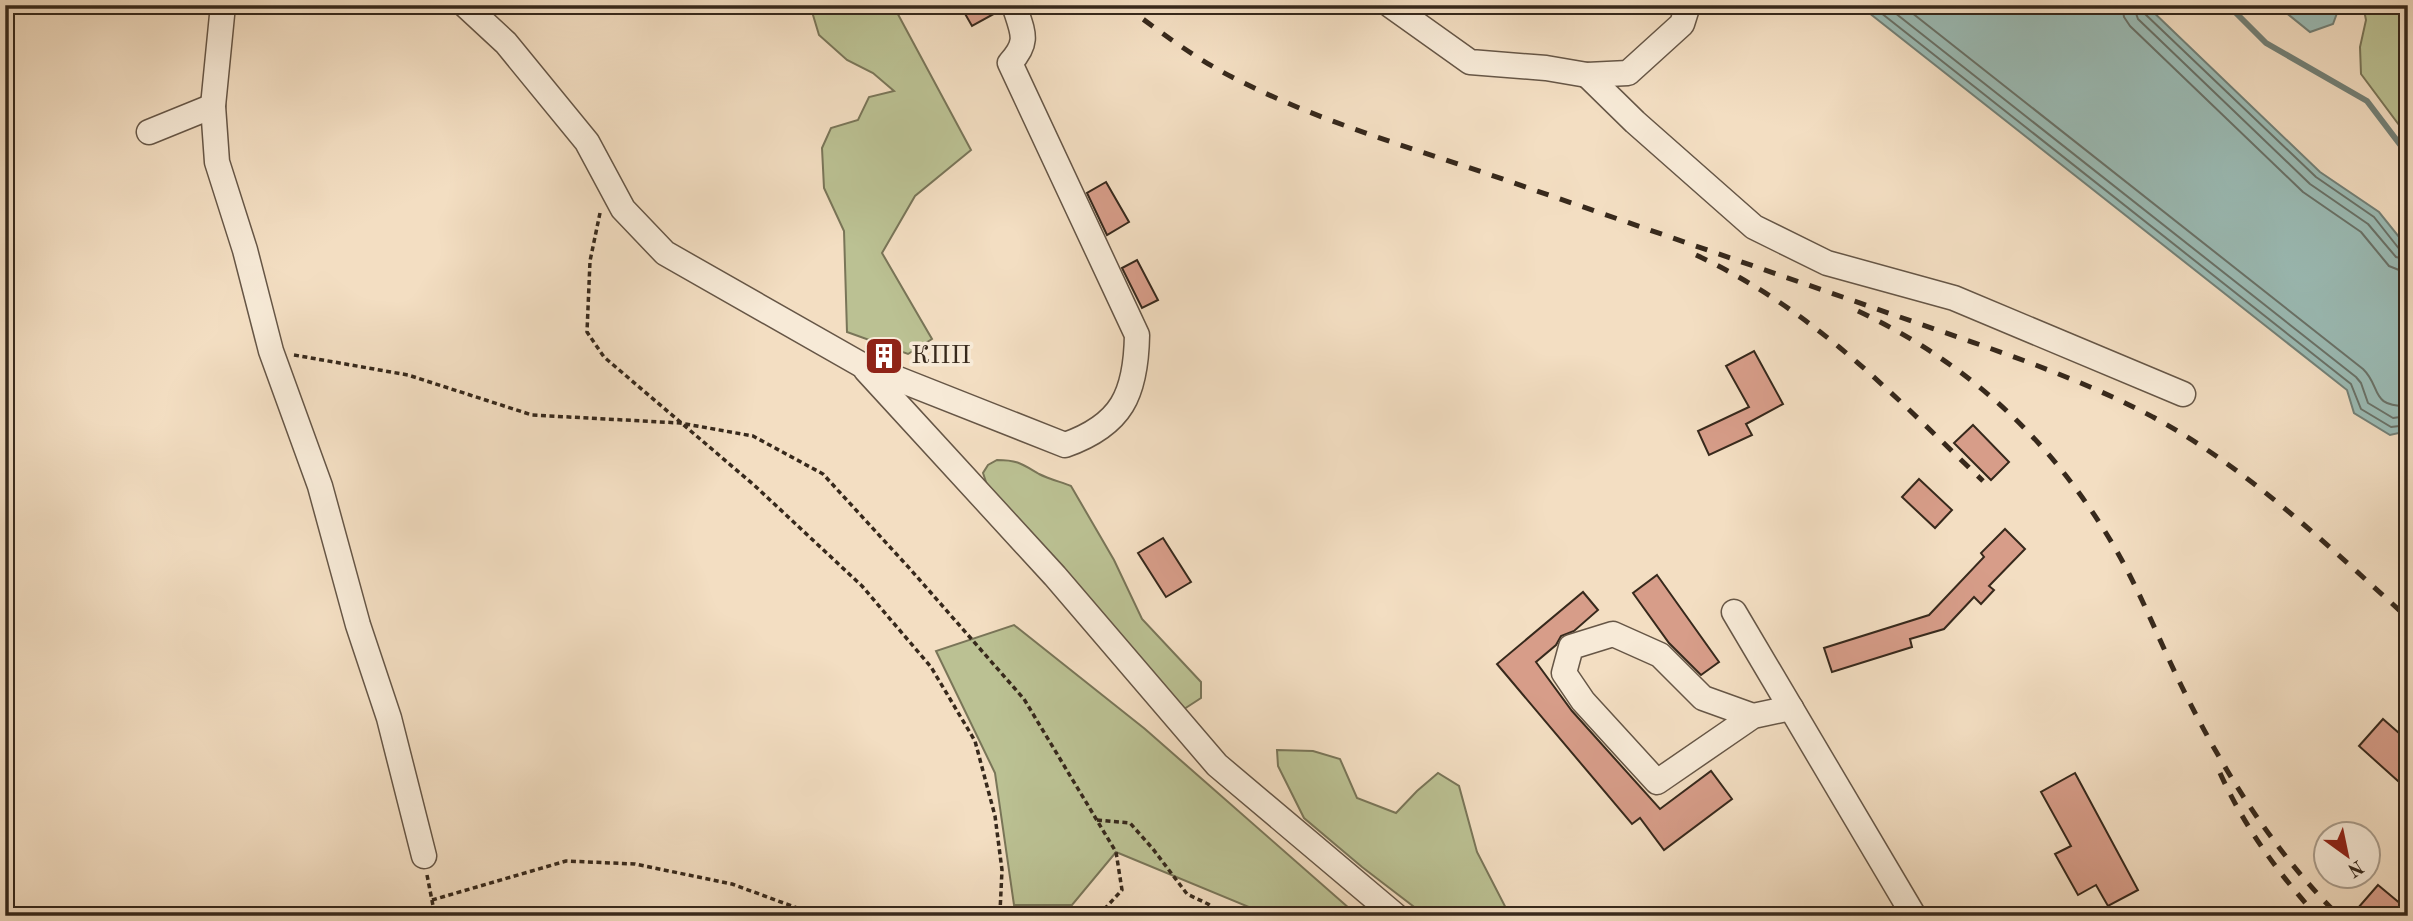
<svg xmlns="http://www.w3.org/2000/svg" width="2413" height="921" font-family="'Old Standard TT',serif">
<style>
.green{fill:#bbc193;stroke:#797558;stroke-width:2}
.water{fill:#9bbcb6;stroke:#738178;stroke-width:2}
.lines{fill:none;stroke-linecap:round;stroke-linejoin:round}
.shore{stroke:#697269;stroke-width:2}
.stream{stroke:#738178;stroke-width:6}
.building{fill:#d79d89;stroke:#37291c;stroke-width:2}
.minor-casing{stroke:#665646;stroke-width:27}
.path{stroke:#37291c;stroke-width:3.5;stroke-dasharray:5 3.5;stroke-linecap:butt}
.minor{stroke:#f7ead7;stroke-width:24}
.rail{stroke:#37291c;stroke-width:5;stroke-dasharray:12 12;stroke-linecap:butt}
.labels{text-anchor:middle;dominant-baseline:central;stroke-width:7;stroke-linejoin:round;paint-order:stroke}
.poi-label{font-size:26px;fill:#37291c;stroke:#f7ead7;text-anchor:start}
</style>
<rect width="100%" height="100%" fill="#f3dec2"/>
<filter id="stains"><feTurbulence type="fractalNoise" baseFrequency=".00286" numOctaves="4"/><feColorMatrix values="0 0 0 0 .2 0 0 0 0 .09 0 0 0 0 .02 0 0 0 .5 -.17"/></filter>
<radialGradient id="worn" r=".72"><stop offset=".6" stop-color="#630" stop-opacity="0"/><stop offset="1" stop-color="#630" stop-opacity=".3"/></radialGradient>
<g class="green">
<path d="M810 5H893L971 150 915 196 882 253 932 339 908 354 847 332 844 231 824 188 822 148 831 128 858 120 869 97 894 91 873 73 847 60 819 35Z"/>
<path d="M2363 5H2408V137L2361 74 2360 47 2366 20Z"/>
<path d="M997 460C1018 460 1022 464 1039 474 1049 479 1061 482 1071 486L1114 560 1142 619 1201 682V698L1181 711 989 491 983 473 988 465Z"/>
<path d="M1014 625 1145 729 1358 916H1256L1249 907 1116 852 1072 905H1014L995 773 936 651Z"/>
<path d="M1277 750 1313 751 1340 759 1357 798 1396 813 1417 791 1438 773 1459 786 1477 852 1510 916H1426L1362 867 1304 818 1278 766Z"/>
</g>
<g class="water">
<path d="M1859 5H2146L2320 172 2379 212 2408 248V431L2390 435 2354 413 2347 390Z"/>
<path d="M2279 5H2340L2333 24 2310 32 2284 11Z"/>
</g>
<g class="lines">
<g class="shore">
<path d="M1871 5 2351 384 2361 409 2391 427 2408 425"/>
<path d="M1885 5 2356 377 2361 383 2368 403 2393 418 2408 416"/>
<path d="M1902 5 2363 369C2382 387 2369 407 2408 406"/>
<path d="M2122 5 2124 17 2130 26 2303 192 2361 232 2389 266 2399 270 2408 271"/>
<path d="M2133 5 2138 19 2310 184 2368 224 2396 257 2408 260"/>
<path d="M2142 5 2144 13 2316 177 2374 217 2400 250 2408 252"/>
</g>
<path class="stream" d="M2228 5 2266 43 2367 101 2408 155"/>
</g>
<g class="building">
<path d="M960 5H1003L1001 10 972 26Z"/>
<path d="M1106 182 1129 222 1107 235 1087 193Z"/>
<path d="M1137 260 1158 300 1142 308 1122 268Z"/>
<path d="M1754 351 1783 404 1746 424 1752 435 1709 455 1698 431 1749 407 1726 366Z"/>
<path d="M1973 425 2009 462 1991 480 1954 443Z"/>
<path d="M1919 479 1952 510 1935 528 1902 497Z"/>
<path d="M2005 529 2025 549 1989 586 1994 590 1981 604 1974 597 1944 629 1910 639 1912 647 1832 672 1824 648 1929 615 1984 557 1981 553Z"/>
<path d="M1163 538 1191 582 1166 597 1138 553Z"/>
<path d="M1657 575 1719 662 1701 675 1669 643 1633 593Z"/>
<path d="M1583 592 1598 610 1574 631 1561 636 1556 645 1536 662 1572 711 1660 809 1711 771 1732 799 1664 850 1640 818 1632 824 1497 664Z"/>
<path d="M2383 719 2408 741V790L2359 746Z"/>
<path d="M2075 773 2138 890 2108 906 2096 885 2078 895 2055 854 2071 846 2041 792Z"/>
<path d="M2378 885 2408 910V916H2351Z"/>
</g>
<g class="lines">
<g class="minor-casing">
<g id="minor">
<path d="M223 5 213 106 217 162 245 250 271 351 320 486 358 625 389 718 424 856"/>
<path d="M465 5 506 43 587 142 623 209 665 253 860 364 1065 445C1122 425 1136 394 1137 335L1010 63C1028 43 1024 35 1016 11"/>
<path d="M1390 5 1470 62 1546 68 1587 75 1628 73 1682 24 1688 5"/>
<path d="M1587 75 1635 122 1754 227 1827 263 1954 298 2183 394"/>
<path d="M149 132 213 106"/>
<path d="M866 370 1055 576 1217 765 1396 916"/>
<path d="M1734 612 1914 916"/>
<path d="M1753 716 1703 698 1660 655 1613 634 1571 647 1564 673 1583 701 1657 782 1753 716 1791 708"/>
</g>
</g>
<g class="path">
<path d="M600 213 590 261 587 332 604 357 754 485 862 586 931 667 975 741 995 816 1002 870 1000 912 1002 916"/>
<path d="M294 355 408 375 532 415 680 423 753 436 823 474 911 570 1024 699 1116 852 1122 890 1098 916"/>
<path d="M1097 820 1130 823 1153 849 1187 894 1208 904 1224 916"/>
<path d="M427 875 435 916"/>
<path d="M432 900 566 861 635 864 732 884 819 916"/>
</g>
<use href="#minor" class="minor"/>
<g class="rail">
<path d="M1124 5C1159 31 1193 57 1232 77 1313 119 1402 145 1488 174 1618 219 1748 264 1877 309 1970 342 2066 371 2153 417 2249 469 2327 545 2408 618"/>
<path d="M1696 255C1814 310 1890 392 1983 481"/>
<path d="M1858 311C1968 363 2050 439 2112 543 2139 588 2158 638 2181 685 2222 769 2273 851 2339 916"/>
<path d="M2220 773C2244 826 2277 872 2317 916"/>
</g>
</g>
<defs>
<g id="building-square" transform="scale(2.0125)"><rect x="-9" y="-9" width="18" height="18" rx="4" fill="#8f2418" stroke="#f7ead7"/><path d="M-4-6H4V6H1V3H-1V6H-4ZM-2.5-4.3h1.7v1.8h-1.7ZM.8-4.3h1.7v1.8H.8ZM-2.5-1h1.7V.8h-1.7ZM.8-1h1.7V.8H.8Z" fill="#fff"/></g>
</defs>
<g fill-rule="evenodd">
<use href="#building-square" x="884" y="356"/>
</g>
<g class="labels">
<g class="poi-label">
<text x="911" y="356">КПП</text>
</g>
</g>
<rect width="2413" height="921" fill="none" stroke="#f3dec2" stroke-width="28"/>
<rect x="7" y="7" width="2399" height="907" fill="none" stroke="#37291c" stroke-width="3.5"/>
<rect x="14" y="14" width="2385" height="893" fill="none" stroke="#37291c" stroke-width="2"/>
<g transform="translate(2347 855) rotate(147)"><circle r="33" fill="#f7ead7" stroke="#aa9d8c" stroke-width="2"/>
<path d="M0-5L12 26L0 18L-12 26Z" fill="#8f2418"/>
<text y="-10" font-size="19" font-weight="bold" text-anchor="middle" fill="#37291c">N</text>
</g>
<rect width="100%" height="100%" filter="url(#stains)"/>
<rect width="100%" height="100%" fill="url(#worn)"/>
</svg>
